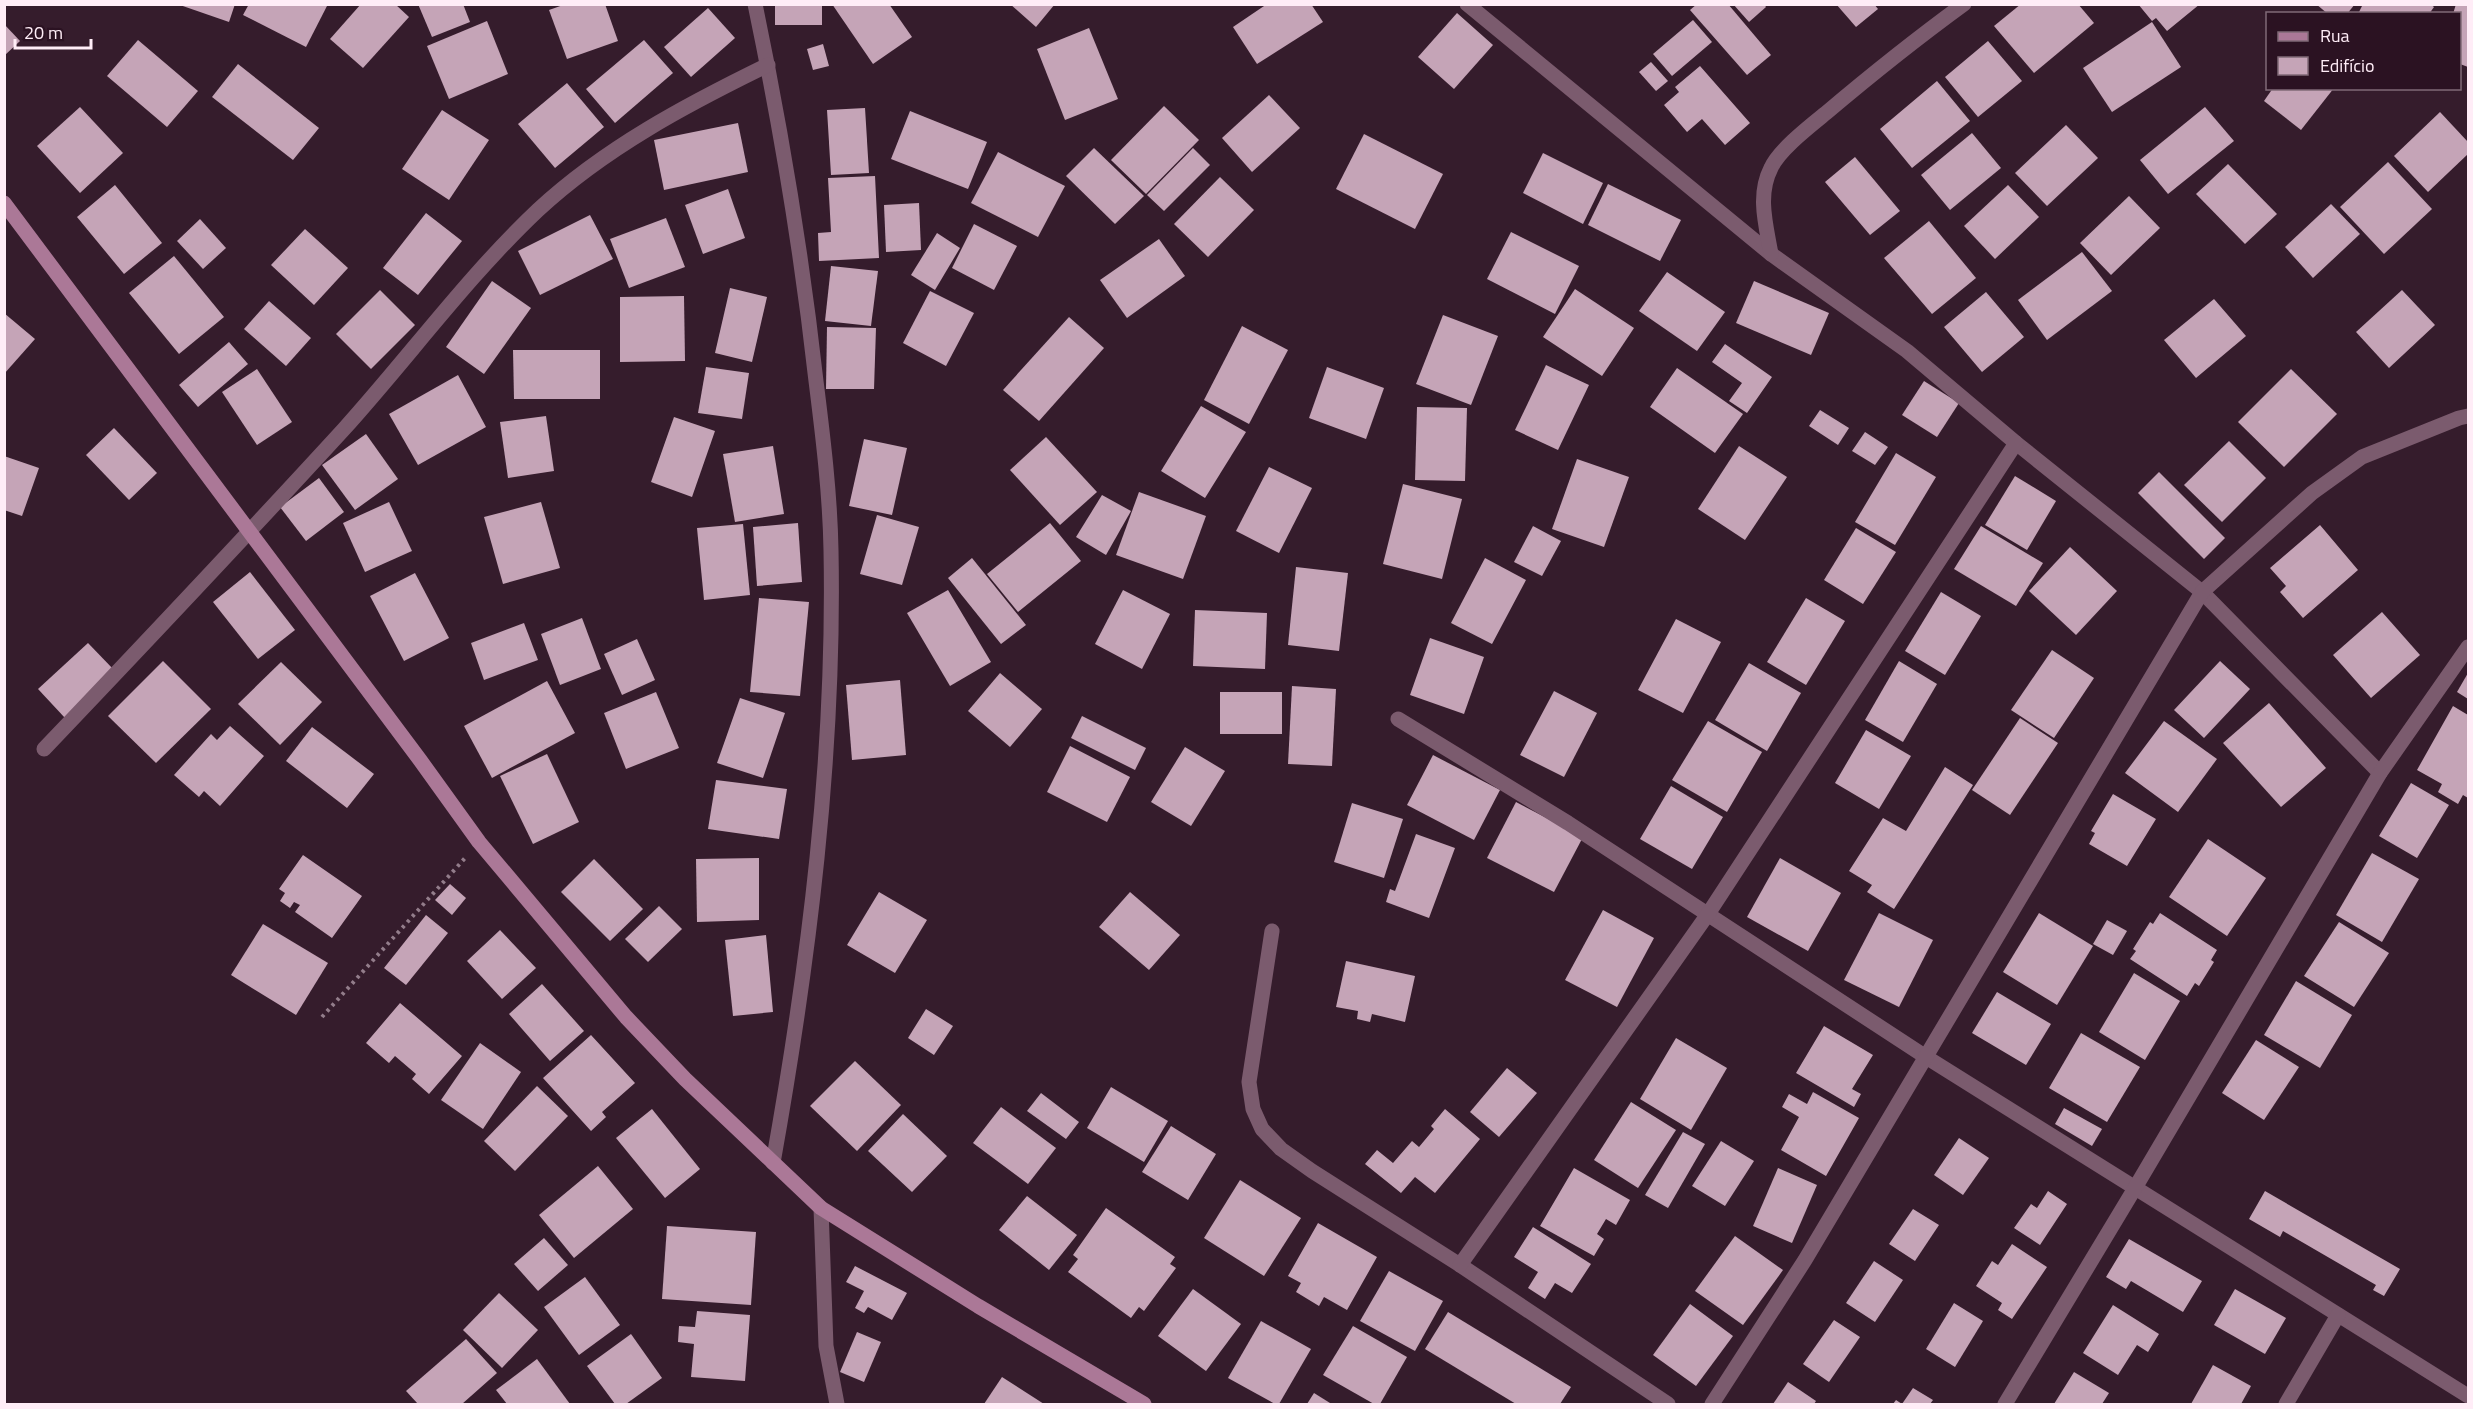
<svg xmlns="http://www.w3.org/2000/svg" width="2473" height="1409" font-family="'Titillium Web',sans-serif">
<style>
.building{fill:#c5a4b7}
.lines{fill:none;stroke-linecap:round;stroke-linejoin:round}
.path{stroke:#937d8b;stroke-width:4;stroke-dasharray:3 4.5;stroke-linecap:butt}
.street{stroke:#7b5b6e;stroke-width:15}
.secondary{stroke:#ab7897;stroke-width:15}
</style>
<rect width="100%" height="100%" fill="#351c2c"/>
<g class="building">
<path d="M177 4H235L229 22Z"/>
<path d="M249 4H328L306 47 243 15Z"/>
<path d="M361 4H395L409 17 363 68 330 39Z"/>
<path d="M418 4H463L470 22 432 37Z"/>
<path d="M566 4H605L618 41 567 59 549 10Z"/>
<rect x="775" y="4" width="47" height="21"/>
<path d="M832 4H889L912 37 873 64Z"/>
<path d="M1010 4H1055L1036 27Z"/>
<path d="M1267 4H1311L1323 22 1257 64 1233 27Z"/>
<path d="M1697 4H1728L1771 55 1747 75 1690 10Z"/>
<path d="M1733 4H1764L1766 7 1749 22Z"/>
<path d="M1836 4H1874L1878 9 1856 27Z"/>
<path d="M2021 4H2078L2094 23 2034 73 1994 26Z"/>
<path d="M2138 4H2200L2167 31 2156 18 2152 21Z"/>
<path d="M2316 4H2355L2347 14H2328Z"/>
<path d="M2363 4H2430L2434 7 2429 14H2358Z"/>
<path d="M2456 4H2468V67L2460 64V14H2453Z"/>
<path d="M708 8 735 38 691 77 664 47Z"/>
<path d="M1457 13 1493 45 1454 89 1418 57Z"/>
<path d="M1693 20 1712 42 1672 76 1653 54Z"/>
<path d="M487 21 508 74 449 99 427 46Z"/>
<path d="M2152 22 2181 67 2112 112 2083 68Z"/>
<path d="M4 24 20 41 4 56Z"/>
<path d="M1089 28 1118 99 1065 120 1037 49Z"/>
<path d="M138 40 198 91 167 127 107 76Z"/>
<path d="M644 40 673 73 615 123 586 89Z"/>
<path d="M1988 41 2022 81 1978 117 1945 77Z"/>
<path d="M823 44 829 66 813 70 807 49Z"/>
<path d="M1651 62 1668 81 1656 91 1639 72Z"/>
<path d="M238 64 319 128 293 160 212 97Z"/>
<path d="M1700 66 1750 123 1725 145 1702 119 1687 132 1664 105 1679 92 1675 87Z"/>
<path d="M1937 81 1970 121 1912 168 1880 129Z"/>
<path d="M567 83 604 127 555 168 518 124Z"/>
<path d="M2273 88H2334L2301 130 2264 101Z"/>
<path d="M1269 95 1300 128 1252 172 1222 138Z"/>
<path d="M1164 106 1199 140 1146 194 1111 160Z"/>
<path d="M80 107 123 153 80 193 37 146Z"/>
<path d="M2205 107 2234 141 2168 194 2140 160Z"/>
<path d="M865 108 869 173 831 175 827 110Z"/>
<path d="M442 110 489 140 449 200 402 169Z"/>
<path d="M910 111 987 142 968 189 891 159Z"/>
<path d="M2440 112 2468 142V154L2428 192 2394 156Z"/>
<path d="M738 123 748 172 664 190 654 140Z"/>
<path d="M2066 125 2098 158 2047 206 2015 173Z"/>
<path d="M1972 133 2001 168 1950 210 1921 175Z"/>
<path d="M1364 134 1443 174 1415 229 1336 189Z"/>
<path d="M1094 148 1144 196 1115 224 1066 176Z"/>
<path d="M1193 148 1210 165 1164 211 1147 195Z"/>
<path d="M998 152 1065 186 1038 237 971 203Z"/>
<path d="M1543 153 1603 183 1583 224 1523 193Z"/>
<path d="M1855 157 1900 211 1870 235 1825 182Z"/>
<path d="M2388 162 2432 209 2384 254 2340 207Z"/>
<path d="M2228 164 2277 214 2245 244 2196 194Z"/>
<path d="M875 176 879 258 819 261 818 233 831 232 828 178Z"/>
<path d="M1220 177 1254 210 1208 257 1174 224Z"/>
<path d="M1608 184 1681 220 1660 261 1588 225Z"/>
<path d="M115 185 162 243 124 274 77 217Z"/>
<path d="M2008 185 2039 217 1995 259 1964 226Z"/>
<path d="M728 189 745 238 703 254 685 205Z"/>
<path d="M2129 196 2160 228 2111 275 2080 243Z"/>
<path d="M919 203 921 250 886 252 884 205Z"/>
<path d="M2331 204 2360 234 2313 278 2285 247Z"/>
<path d="M426 213 462 241 418 295 383 268Z"/>
<path d="M590 215 613 259 540 295 518 251Z"/>
<path d="M666 218 685 267 629 288 610 239Z"/>
<path d="M200 219 226 248 203 269 177 241Z"/>
<path d="M1929 221 1976 278 1932 314 1884 258Z"/>
<path d="M974 224 1017 246 994 290 952 268Z"/>
<path d="M305 229 348 268 314 305 271 265Z"/>
<path d="M1511 232 1579 266 1555 314 1487 279Z"/>
<path d="M937 233 960 248 935 290 911 275Z"/>
<path d="M1159 239 1185 276 1127 318 1100 280Z"/>
<path d="M2082 252 2112 291 2047 340 2018 300Z"/>
<path d="M174 256 224 317 179 354 129 293Z"/>
<path d="M831 266 878 271 871 326 825 321Z"/>
<path d="M1667 272 1725 312 1697 351 1639 311Z"/>
<path d="M492 281 531 308 484 374 446 347Z"/>
<path d="M1754 281 1829 313 1811 355 1736 323Z"/>
<path d="M730 288 767 297 752 362 715 353Z"/>
<path d="M1575 289 1634 328 1602 376 1543 337Z"/>
<path d="M380 290 415 325 371 369 336 334Z"/>
<path d="M2402 290 2435 325 2389 368 2356 332Z"/>
<path d="M930 291 974 313 946 366 903 343Z"/>
<path d="M1986 292 2024 337 1982 372 1944 327Z"/>
<path d="M684 296 685 361 620 362V297Z"/>
<path d="M2214 299 2246 336 2196 378 2164 340Z"/>
<path d="M269 301 311 338 286 366 244 329Z"/>
<path d="M4 313 35 339 4 374Z"/>
<path d="M1443 315 1498 336 1471 405 1416 384Z"/>
<path d="M1069 317 1104 348 1039 421 1003 390Z"/>
<path d="M1242 326 1288 350 1249 424 1204 400Z"/>
<path d="M827 327 876 328 874 389H826Z"/>
<path d="M229 342 248 364 198 407 179 385Z"/>
<path d="M1725 344 1772 377 1747 413 1729 401 1742 383 1712 362Z"/>
<path d="M513 350H600V399H514Z"/>
<path d="M1546 365 1589 385 1558 450 1515 430Z"/>
<path d="M706 367 749 373 742 419 698 413Z"/>
<path d="M1327 367 1384 388 1366 439 1309 418Z"/>
<path d="M1677 368 1743 414 1715 453 1650 407Z"/>
<path d="M257 369 292 422 257 445 222 392Z"/>
<path d="M2291 369 2337 414 2284 467 2238 422Z"/>
<path d="M458 375 486 427 418 465 389 414Z"/>
<path d="M1924 381 1959 403 1937 437 1902 415Z"/>
<path d="M1201 406 1246 432 1205 498 1161 471Z"/>
<path d="M1417 407 1467 408 1465 481 1415 480Z"/>
<path d="M1820 410 1849 428 1838 445 1809 426Z"/>
<path d="M546 416 554 471 508 478 500 422Z"/>
<path d="M674 417 715 431 692 497 651 482Z"/>
<path d="M114 428 157 473 129 500 86 455Z"/>
<path d="M1865 432 1888 447 1875 465 1852 451Z"/>
<path d="M366 434 398 479 355 510 322 465Z"/>
<path d="M1046 437 1097 492 1060 525 1010 470Z"/>
<path d="M864 439 907 448 892 515 849 506Z"/>
<path d="M2229 441 2266 478 2222 522 2184 485Z"/>
<path d="M773 446 784 514 735 522 723 454Z"/>
<path d="M1739 446 1787 477 1745 540 1698 509Z"/>
<path d="M1896 453 1936 477 1895 545 1855 522Z"/>
<path d="M4 456 39 468 22 516 4 510Z"/>
<path d="M1577 459 1629 477 1604 547 1552 529Z"/>
<path d="M1269 467 1312 488 1279 553 1236 531Z"/>
<path d="M2159 472 2225 538 2204 559 2138 493Z"/>
<path d="M2015 476 2056 501 2027 550 1985 525Z"/>
<path d="M319 478 344 512 306 541 280 507Z"/>
<path d="M1403 484 1462 499 1442 579 1383 564Z"/>
<path d="M1139 492 1206 516 1183 579 1116 555Z"/>
<path d="M1102 495 1131 511 1106 555 1076 537Z"/>
<path d="M389 502 412 551 365 572 343 523Z"/>
<path d="M541 502 560 568 503 584 484 517Z"/>
<path d="M877 515 919 527 902 585 860 574Z"/>
<path d="M798 523 802 582 757 586 753 527Z"/>
<path d="M1050 523 1081 561 1018 612 987 574Z"/>
<path d="M743 524 750 595 704 600 697 528Z"/>
<path d="M2320 525 2358 570 2303 618 2280 592 2286 586 2270 568Z"/>
<path d="M1533 526 1561 541 1542 576 1514 562Z"/>
<path d="M1981 526 2043 563 2016 606 1954 569Z"/>
<path d="M1856 528 1896 552 1863 604 1824 580Z"/>
<path d="M2070 547 2117 591 2076 635 2029 591Z"/>
<path d="M972 558 1026 625 1001 644 948 578Z"/>
<path d="M1485 558 1526 580 1492 644 1451 623Z"/>
<path d="M1296 567 1348 573 1339 651 1288 645Z"/>
<path d="M250 572 295 630 258 659 213 602Z"/>
<path d="M415 573 449 638 404 661 370 596Z"/>
<path d="M948 590 991 662 950 686 907 613Z"/>
<path d="M1123 590 1170 614 1142 669 1095 644Z"/>
<path d="M1941 592 1981 616 1945 675 1905 651Z"/>
<path d="M759 598 809 602 800 696 750 692Z"/>
<path d="M1806 598 1845 621 1806 685 1767 662Z"/>
<path d="M1195 610 1267 613 1265 669 1193 666Z"/>
<path d="M2382 612 2420 655 2371 698 2333 655Z"/>
<path d="M582 618 601 669 560 685 541 634Z"/>
<path d="M1676 619 1721 642 1683 713 1638 690Z"/>
<path d="M524 623 538 660 484 680 471 643Z"/>
<path d="M1430 638 1484 657 1464 714 1410 695Z"/>
<path d="M637 639 655 680 622 695 604 654Z"/>
<path d="M88 643 115 671 65 718 38 689Z"/>
<path d="M2052 650 2094 678 2054 738 2011 710Z"/>
<path d="M163 661 211 709 156 763 108 716Z"/>
<path d="M1899 661 1937 684 1903 742 1865 720Z"/>
<path d="M2220 661 2250 689 2204 738 2174 710Z"/>
<path d="M281 662 322 702 280 745 238 704Z"/>
<path d="M1749 663 1801 693 1767 751 1715 720Z"/>
<path d="M1000 673 1042 709 1010 747 968 711Z"/>
<path d="M2468 673V699L2457 692Z"/>
<path d="M900 680 906 755 852 760 846 685Z"/>
<path d="M547 681 575 733 492 778 464 726Z"/>
<path d="M1292 686 1336 689 1332 766 1288 764Z"/>
<path d="M1554 691 1597 713 1564 777 1520 755Z"/>
<path d="M656 692 679 748 626 769 604 713Z"/>
<rect x="1220" y="692" width="62" height="42"/>
<path d="M740 698 785 713 763 778 717 763Z"/>
<path d="M2269 703 2326 768 2281 807 2223 743Z"/>
<path d="M2453 706 2468 715V798L2463 795 2458 804 2438 792 2442 784 2417 770Z"/>
<path d="M1082 716 1146 748 1135 770 1071 738Z"/>
<path d="M2020 718 2058 743 2010 815 1972 790Z"/>
<path d="M1708 721 1762 752 1727 812 1672 780Z"/>
<path d="M2164 721 2217 759 2178 812 2125 773Z"/>
<path d="M230 726 264 756 220 806 204 791 199 797 174 775 211 734 217 740Z"/>
<path d="M312 727 374 774 347 808 286 761Z"/>
<path d="M1866 730 1911 756 1879 809 1835 783Z"/>
<path d="M1070 746 1130 777 1107 822 1047 792Z"/>
<path d="M1185 747 1225 771 1191 826 1151 802Z"/>
<path d="M547 754 579 822 533 844 500 776Z"/>
<path d="M1433 755 1500 790 1474 840 1407 805Z"/>
<path d="M1945 767 1973 785 1894 909 1867 892 1872 885 1849 871 1883 818 1906 831Z"/>
<path d="M716 780 787 789 779 839 708 829Z"/>
<path d="M2411 783 2449 805 2417 858 2379 836Z"/>
<path d="M1671 786 1723 817 1692 869 1640 839Z"/>
<path d="M2113 794 2156 819 2127 866 2089 844 2095 833 2091 831Z"/>
<path d="M1516 802 1583 837 1554 892 1487 858Z"/>
<path d="M1352 803 1403 819 1384 878 1334 862Z"/>
<path d="M1416 834 1455 848 1429 918 1386 902 1390 889 1395 891Z"/>
<path d="M2208 839 2266 878 2227 936 2169 897Z"/>
<path d="M2372 853 2419 879 2382 942 2336 915Z"/>
<path d="M303 855 362 896 332 938 295 912 300 905 294 902 290 908 280 901 285 893 279 889Z"/>
<path d="M759 858V920L697 922 696 859Z"/>
<path d="M1780 858 1841 893 1808 951 1747 917Z"/>
<path d="M594 859 643 909 610 941 561 892Z"/>
<path d="M450 884 466 898 452 915 435 900Z"/>
<path d="M879 892 927 920 895 973 847 945Z"/>
<path d="M1130 892 1180 935 1149 970 1099 927Z"/>
<path d="M659 906 682 929 648 962 625 939Z"/>
<path d="M1603 910 1654 938 1617 1007 1565 980Z"/>
<path d="M1879 913 1933 940 1899 1007 1844 980Z"/>
<path d="M2039 913 2093 946 2057 1005 2003 972Z"/>
<path d="M2160 913 2217 950 2211 960 2214 962 2199 986 2195 983 2187 996 2130 959 2136 951 2133 949 2150 922 2153 924Z"/>
<path d="M426 915 448 933 406 985 384 968Z"/>
<path d="M2107 920 2127 931 2113 955 2093 944Z"/>
<path d="M2339 922 2389 953 2354 1007 2304 976Z"/>
<path d="M263 924 328 963 296 1015 231 975Z"/>
<path d="M500 930 536 968 502 999 467 961Z"/>
<path d="M766 935 773 1012 733 1016 725 940Z"/>
<path d="M1346 961 1415 976 1405 1022 1372 1014 1370 1022 1357 1019 1358 1011 1336 1007Z"/>
<path d="M2134 973 2180 1001 2145 1060 2099 1032Z"/>
<path d="M2296 981 2352 1015 2320 1068 2264 1035Z"/>
<path d="M542 984 584 1031 550 1061 509 1014Z"/>
<path d="M1997 992 2051 1024 2026 1065 1972 1033Z"/>
<path d="M400 1003 462 1056 429 1094 412 1079 416 1074 395 1056 389 1063 366 1043Z"/>
<path d="M926 1009 953 1026 934 1055 908 1038Z"/>
<path d="M1824 1026 1873 1055 1852 1089 1861 1094 1854 1107 1796 1073Z"/>
<path d="M2081 1033 2140 1067 2107 1122 2049 1088Z"/>
<path d="M591 1035 635 1083 602 1112 606 1117 591 1131 543 1078Z"/>
<path d="M1676 1038 1727 1068 1691 1130 1640 1099Z"/>
<path d="M2256 1040 2299 1067 2264 1120 2222 1093Z"/>
<path d="M480 1043 521 1072 483 1129 441 1100Z"/>
<path d="M855 1061 901 1105 857 1151 810 1106Z"/>
<path d="M1507 1068 1537 1093 1499 1137 1470 1112Z"/>
<path d="M537 1086 568 1116 515 1171 484 1141Z"/>
<path d="M1111 1087 1168 1121 1144 1162 1087 1128Z"/>
<path d="M1813 1092 1859 1118 1826 1176 1781 1150 1799 1117 1782 1107 1789 1094 1807 1104Z"/>
<path d="M1041 1093 1079 1122 1066 1139 1027 1111Z"/>
<path d="M1631 1102 1676 1130 1638 1188 1594 1160Z"/>
<path d="M1001 1107 1056 1148 1028 1184 973 1143Z"/>
<path d="M2064 1108 2102 1129 2092 1146 2055 1124Z"/>
<path d="M652 1109 700 1169 665 1198 616 1138Z"/>
<path d="M1445 1109 1480 1139 1435 1193 1415 1177 1401 1193 1365 1164 1377 1150 1393 1163 1412 1141 1419 1147 1434 1129 1431 1126Z"/>
<path d="M903 1114 947 1156 912 1192 868 1151Z"/>
<path d="M1171 1126 1216 1154 1188 1200 1142 1172Z"/>
<path d="M1683 1132 1705 1144 1668 1208 1645 1195Z"/>
<path d="M1959 1138 1989 1158 1963 1195 1934 1175Z"/>
<path d="M1721 1141 1754 1161 1725 1206 1692 1186Z"/>
<path d="M598 1166 633 1209 574 1258 539 1215Z"/>
<path d="M1574 1168 1630 1200 1616 1225 1606 1219 1597 1234 1604 1239 1594 1256 1540 1226Z"/>
<path d="M1778 1168 1817 1185 1792 1243 1753 1226Z"/>
<path d="M1240 1180 1301 1218 1264 1276 1204 1238Z"/>
<path d="M2048 1191 2067 1204 2040 1245 2014 1228 2031 1204 2037 1208Z"/>
<path d="M2265 1191 2400 1269 2384 1296 2373 1290 2376 1285 2283 1231 2280 1237 2249 1219Z"/>
<path d="M1027 1196 1077 1235 1049 1270 999 1230Z"/>
<path d="M1106 1208 1175 1257 1170 1264 1176 1268 1144 1311 1139 1307 1131 1318 1068 1272 1078 1259 1073 1255Z"/>
<path d="M1913 1209 1939 1225 1915 1261 1889 1244Z"/>
<path d="M1318 1223 1377 1257 1347 1310 1324 1297 1319 1306 1296 1292 1301 1283 1288 1276Z"/>
<path d="M667 1226 756 1232 751 1305 662 1299Z"/>
<path d="M1533 1227 1591 1264 1572 1293 1555 1283 1545 1299 1528 1288 1538 1272 1514 1257Z"/>
<path d="M1735 1236 1783 1270 1743 1325 1695 1291Z"/>
<path d="M544 1238 568 1265 538 1291 514 1264Z"/>
<path d="M2129 1239 2202 1281 2183 1312 2131 1281 2126 1289 2106 1277Z"/>
<path d="M2012 1244 2047 1267 2012 1319 1998 1310 2002 1303 1976 1286 1992 1261 1998 1265Z"/>
<path d="M1874 1261 1903 1280 1875 1322 1846 1303Z"/>
<path d="M855 1266 907 1293 892 1320 868 1307 864 1313 855 1308 864 1291 846 1282Z"/>
<path d="M1389 1271 1443 1301 1415 1351 1360 1321Z"/>
<path d="M585 1277 620 1325 579 1355 544 1307Z"/>
<path d="M1193 1289 1241 1324 1206 1371 1158 1336Z"/>
<path d="M2235 1289 2286 1318 2265 1354 2214 1325Z"/>
<path d="M499 1293 538 1330 502 1368 463 1330Z"/>
<path d="M1954 1303 1983 1321 1955 1367 1926 1349Z"/>
<path d="M1690 1304 1733 1336 1696 1386 1653 1355Z"/>
<path d="M2113 1305 2159 1334 2148 1352 2137 1345 2118 1375 2083 1353Z"/>
<path d="M697 1311 750 1315 745 1381 691 1377 694 1344 678 1342 679 1326 695 1327Z"/>
<path d="M1448 1312 1571 1387 1560 1404H1516L1425 1349Z"/>
<path d="M1834 1320 1860 1337 1829 1382 1803 1364Z"/>
<path d="M1261 1321 1311 1349 1279 1404H1275L1228 1378Z"/>
<path d="M1353 1326 1407 1357 1380 1404H1374L1323 1375Z"/>
<path d="M857 1332 881 1342 864 1382 840 1372Z"/>
<path d="M631 1334 662 1378 626 1404H615L587 1366Z"/>
<path d="M466 1339 497 1373 462 1404H418L406 1391Z"/>
<path d="M537 1359 570 1404H507L496 1390Z"/>
<path d="M2213 1365 2251 1386 2241 1404H2191Z"/>
<path d="M2074 1372 2109 1393 2102 1404H2054Z"/>
<path d="M1002 1377 1044 1404H984Z"/>
<path d="M1788 1382 1816 1401 1814 1404H1773Z"/>
<path d="M1913 1388 1933 1400 1930 1404H1893L1896 1400 1902 1404Z"/>
<path d="M1314 1393 1330 1403 1329 1404H1307Z"/>
</g>
<g class="lines">
<path class="path" d="M322 1017 466 857"/>
<g class="street">
<path d="M755 4C781 129 802 255 816 381 823 437 830 494 831 550 835 756 809 961 773 1163"/>
<path d="M1467 4 1771 254 1907 351 2016 443 2202 592 2380 773"/>
<path d="M1771 254C1766 225 1757 195 1771 168 1779 150 1810 126 1826 113 1871 75 1916 39 1964 4"/>
<path d="M1398 719 1568 823 1926 1057 2468 1396"/>
<path d="M44 749C145 643 245 537 344 429 409 357 467 277 538 210 605 148 686 105 768 65"/>
<path d="M1272 931 1249 1082 1253 1109 1262 1129 1281 1149 1312 1171 1460 1265 1668 1404"/>
<path d="M821 1208 826 1346 837 1404"/>
<path d="M1460 1265 1708 914 2016 443"/>
<path d="M1712 1404 1805 1260 2202 592 2312 493 2362 457 2459 418 2468 416"/>
<path d="M2005 1404 2135 1188 2380 773 2468 647"/>
<path d="M2286 1404 2338 1315"/>
</g>
<path class="secondary" d="M4 203 420 760 479 842 626 1017 685 1079 821 1208 978 1306 1144 1404"/>
</g>
<rect width="2473" height="1409" fill="none" stroke="#ffedf7" stroke-width="12"/>
<rect x="2266" y="12" width="195" height="78" fill="#2b1222" stroke="#806a77" stroke-width="1.5"/>
<rect x="2278" y="32" width="30" height="9" fill="#ab7897" stroke="#806a77" stroke-width="1.5"/>
<text x="2320" y="42" font-size="18" fill="#ffedf7">Rua</text>
<rect x="2278" y="57" width="30" height="18" fill="#c5a4b7" stroke="#806a77" stroke-width="1.5"/>
<text x="2320" y="72" font-size="18" fill="#ffedf7">Edifício</text>
<path d="M15 39v9h76v-9" fill="none" stroke="#ffedf7" stroke-width="3"/>
<text x="24" y="39" font-size="18" fill="#ffedf7" stroke="#2b1222" stroke-width="4.5" paint-order="stroke">20 m</text>
</svg>
